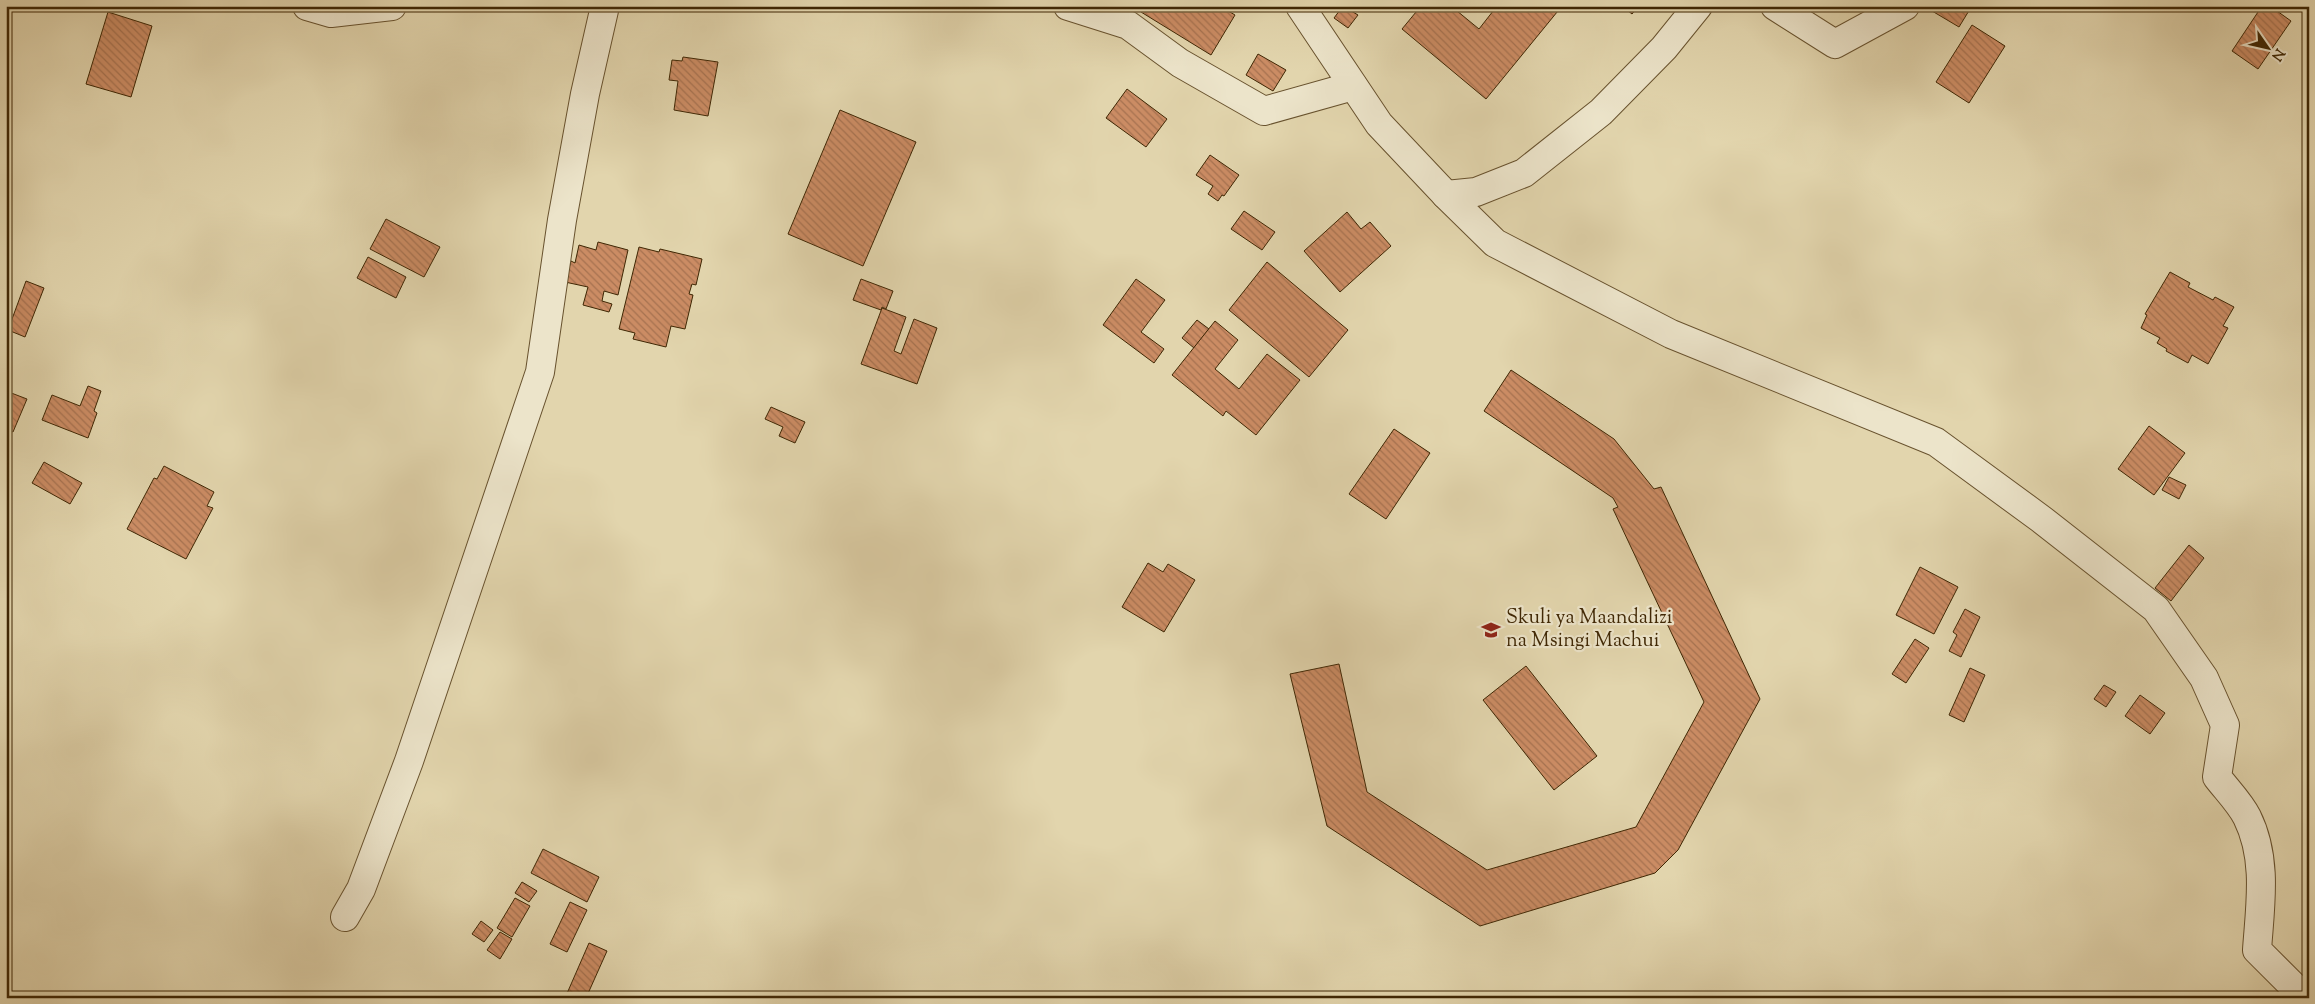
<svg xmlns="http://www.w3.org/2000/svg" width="2315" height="1004" font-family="'Sorts Mill Goudy',serif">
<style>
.building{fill:url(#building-back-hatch);stroke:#3f2704}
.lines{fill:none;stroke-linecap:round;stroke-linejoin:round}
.minor-casing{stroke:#68522e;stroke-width:30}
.minor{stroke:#ece4ca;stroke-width:28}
.labels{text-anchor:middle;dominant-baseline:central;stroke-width:4.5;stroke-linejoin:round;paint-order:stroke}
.poi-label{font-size:20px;fill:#3f2704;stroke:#ece4ca;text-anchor:start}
</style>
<defs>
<pattern id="building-back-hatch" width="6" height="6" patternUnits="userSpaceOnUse" patternTransform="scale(1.25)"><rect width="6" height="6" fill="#cb8c64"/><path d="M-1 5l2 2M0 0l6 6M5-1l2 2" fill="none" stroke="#a67250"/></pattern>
</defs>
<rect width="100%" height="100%" fill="#e2d5ad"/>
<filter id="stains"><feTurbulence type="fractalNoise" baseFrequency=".004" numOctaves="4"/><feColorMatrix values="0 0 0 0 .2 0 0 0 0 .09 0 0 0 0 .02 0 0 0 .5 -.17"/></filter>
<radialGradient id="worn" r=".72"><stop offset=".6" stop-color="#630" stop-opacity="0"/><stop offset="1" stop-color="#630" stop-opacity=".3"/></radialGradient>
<g class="building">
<path d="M1135 6H1220L1235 15 1211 55 1141 12Z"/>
<path d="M1343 6 1358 15 1348 28 1334 18Z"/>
<path d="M1421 6H1451L1479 29 1497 6H1562L1486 99 1402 29Z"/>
<path d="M1622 6H1639L1632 14Z"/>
<path d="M1928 6H1965L1970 9 1959 27 1927 8Z"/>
<path d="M2262 6H2270L2291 21 2258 69 2232 51Z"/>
<path d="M108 12 152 26 131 97 86 84Z"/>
<path d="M1972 25 2005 46 1969 103 1936 82Z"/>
<path d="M1258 54 1286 70 1273 91 1246 75Z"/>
<path d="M683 57 718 62 708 116 674 110 678 81 669 80 672 60 682 61Z"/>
<path d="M1127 89 1167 119 1146 147 1106 118Z"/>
<path d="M840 110 916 142 863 266 788 234Z"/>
<path d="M1210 155 1239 175 1224 196 1222 195 1218 201 1208 194 1213 186 1196 175Z"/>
<path d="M1244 211 1275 232 1262 250 1231 229Z"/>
<path d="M1347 212 1361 229 1370 222 1391 246 1340 292 1304 251Z"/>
<path d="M386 219 440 247 424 277 370 249Z"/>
<path d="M598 242 628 250 618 295 604 291 602 301 612 304 609 312 583 305 588 287 565 282 571 261 575 263 579 245 596 250Z"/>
<path d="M639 247 659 252 660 249 702 259 696 285 692 284 689 294 693 295 685 329 671 326 666 347 633 339 635 333 619 329Z"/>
<path d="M368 257 406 277 396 298 357 278Z"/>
<path d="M1267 262 1348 330 1309 377 1229 310Z"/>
<path d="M2170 272 2190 283 2188 287 2213 300 2215 297 2234 307 2223 326 2228 328 2208 364 2192 355 2188 363 2166 351 2167 349 2157 343 2160 338 2141 328 2147 315 2145 314Z"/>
<path d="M861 279 893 291 886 309 882 307 881 310 853 300Z"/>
<path d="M1136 279 1165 300 1141 332 1164 349 1154 363 1103 325Z"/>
<path d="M26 281 44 288 25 337 8 330Z"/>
<path d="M882 308 906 317 894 351 901 354 914 319 937 328 917 384 861 364Z"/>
<path d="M1197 320 1209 329 1194 348 1182 338Z"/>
<path d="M1215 321 1238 340 1215 369 1239 389 1267 354 1300 380 1256 435 1226 411 1223 416 1172 375Z"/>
<path d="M1511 370 1614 439 1654 489 1661 487 1760 699 1678 850 1655 873 1480 926 1327 826 1290 674 1339 664 1367 792 1487 870 1636 827 1704 702 1613 509 1618 507 1613 498 1484 411Z"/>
<path d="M88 386 101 391 94 411 97 413 88 438 42 420 52 395 80 406Z"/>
<path d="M6 391 27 399 13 432 6 429Z"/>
<path d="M771 407 805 422 795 443 779 436 783 427 765 419Z"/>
<path d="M2149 426 2185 453 2154 495 2118 469Z"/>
<path d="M1394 429 1430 453 1386 519 1349 494Z"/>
<path d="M44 462 82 483 70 504 32 483Z"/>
<path d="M164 466 214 492 207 506 213 508 186 559 127 529 154 478 157 479Z"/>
<path d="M2169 477 2186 485 2179 499 2162 490Z"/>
<path d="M2189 545 2204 558 2171 601 2155 588Z"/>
<path d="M1148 563 1163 572 1168 564 1195 580 1164 632 1122 607Z"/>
<path d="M1920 567 1958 587 1934 634 1896 615Z"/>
<path d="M1965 609 1980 617 1961 657 1949 651 1957 635 1953 632Z"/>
<path d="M1915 639 1929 648 1906 683 1892 674Z"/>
<path d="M1526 666 1597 756 1554 790 1483 700Z"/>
<path d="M1970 668 1985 675 1964 722 1949 715Z"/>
<path d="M2104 685 2116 692 2106 707 2094 699Z"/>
<path d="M2140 695 2165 713 2150 734 2125 716Z"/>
<path d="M543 849 599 877 587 902 531 873Z"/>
<path d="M522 882 537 891 529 902 515 893Z"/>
<path d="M515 898 530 906 512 937 497 928Z"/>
<path d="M570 902 587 910 567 952 550 944Z"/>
<path d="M481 921 493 930 484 942 472 934Z"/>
<path d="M500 932 512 939 500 959 487 950Z"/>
<path d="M589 943 607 951 586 998H565Z"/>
</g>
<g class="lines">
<g class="minor-casing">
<g id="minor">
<path d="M307 6 331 13 392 6"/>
<path d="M1068 6 1128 25 1180 63 1264 111 1353 86"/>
<path d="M1300 6 1379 124 1446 195 1495 243 1671 334 1936 442 2041 519 2156 609 2204 678 2225 725 2217 777C2227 790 2240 803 2247 817 2268 859 2260 906 2257 950L2305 998"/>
<path d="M1775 6 1835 44 1905 6"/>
<path d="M1446 195 1476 192 1524 173 1601 112 1664 48 1698 6"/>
<path d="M345 917 361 889 409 761 540 372 562 220 585 94 605 6"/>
</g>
</g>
<use href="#minor" class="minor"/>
</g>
<defs>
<g id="school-bare" transform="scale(1.5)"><path d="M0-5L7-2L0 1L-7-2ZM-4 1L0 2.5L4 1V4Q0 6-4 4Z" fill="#8f2418" stroke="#ece4ca" stroke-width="2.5" paint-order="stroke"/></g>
</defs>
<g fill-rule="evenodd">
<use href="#school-bare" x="1491" y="630"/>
</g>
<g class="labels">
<g class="poi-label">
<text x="1506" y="618">Skuli ya Maandalizi<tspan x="1506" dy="23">na Msingi Machui</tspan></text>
</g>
</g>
<rect width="2315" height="1004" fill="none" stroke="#e2d5ad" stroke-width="25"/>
<rect x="8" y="8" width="2300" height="989" fill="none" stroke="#3f2704" stroke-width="2.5"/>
<rect x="12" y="12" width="2290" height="979" fill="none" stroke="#3f2704"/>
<g transform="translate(2268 48) rotate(124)" stroke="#ece4ca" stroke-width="4" paint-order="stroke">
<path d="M0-4L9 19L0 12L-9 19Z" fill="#3f2704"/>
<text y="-8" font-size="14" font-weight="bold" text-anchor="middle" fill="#3f2704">N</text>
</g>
<rect width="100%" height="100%" filter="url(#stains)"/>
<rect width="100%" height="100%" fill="url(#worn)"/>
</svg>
